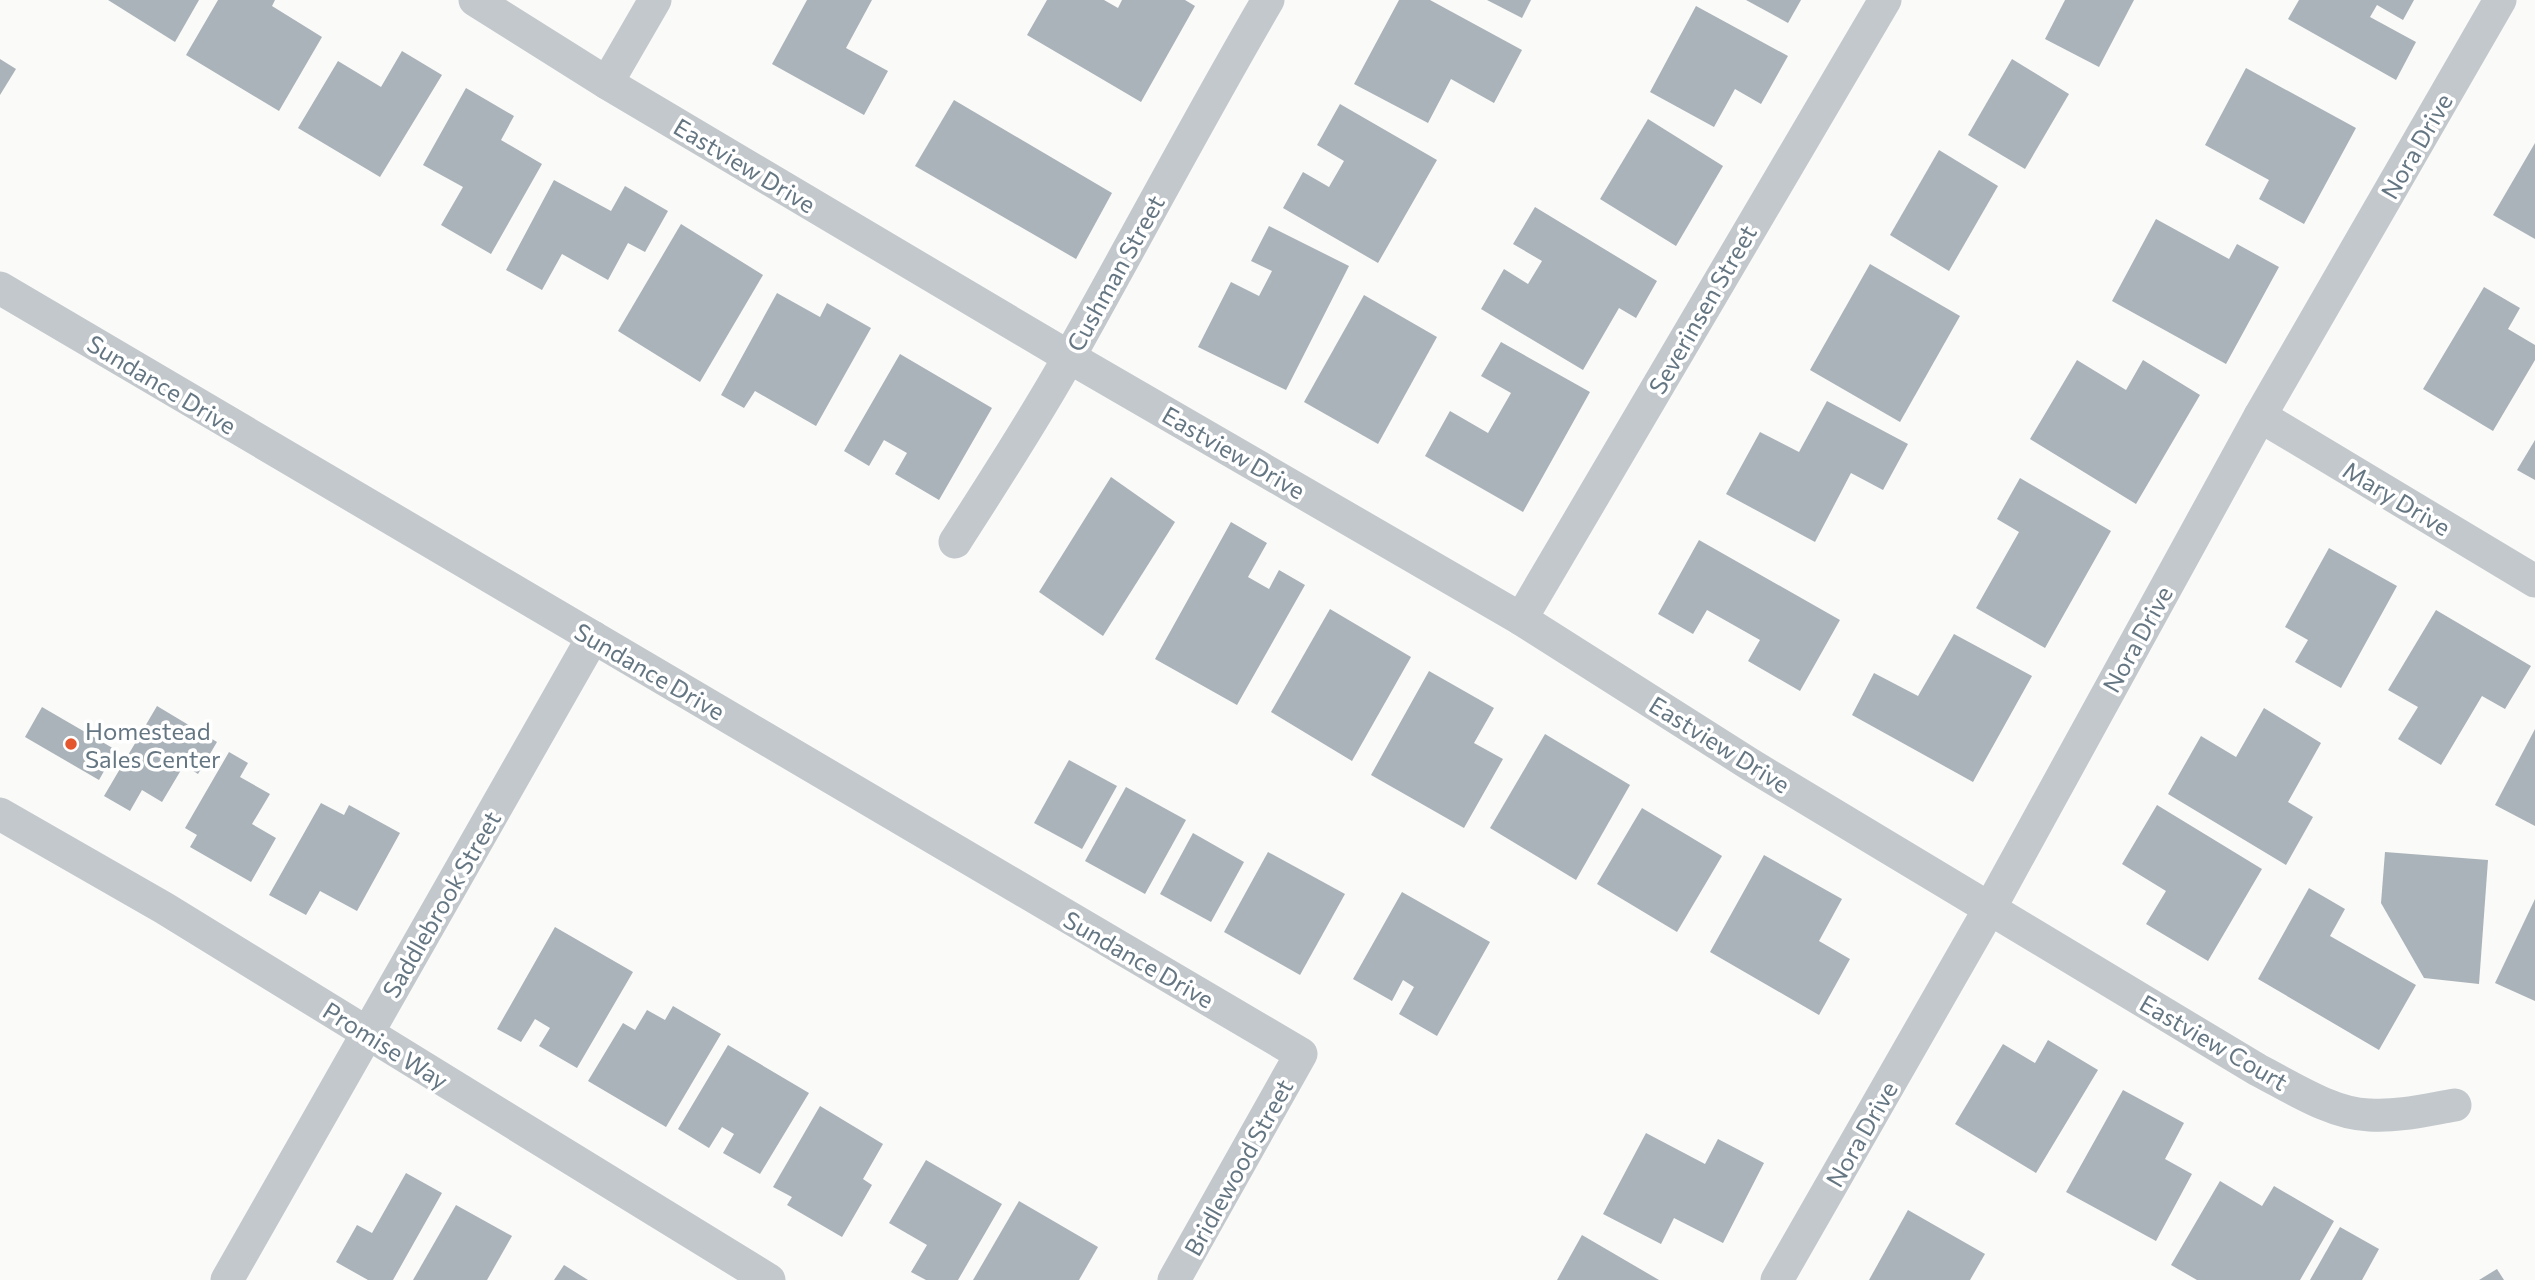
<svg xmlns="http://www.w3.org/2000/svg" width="2535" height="1280" font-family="Commissioner,sans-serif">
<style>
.building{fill:#aab3b9}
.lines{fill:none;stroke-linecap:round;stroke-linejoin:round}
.minor{stroke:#c3c8cc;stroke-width:33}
.poi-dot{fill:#e4572e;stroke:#fff;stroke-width:2.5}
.labels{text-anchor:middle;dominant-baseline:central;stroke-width:7;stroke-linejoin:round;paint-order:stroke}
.street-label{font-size:24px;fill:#657683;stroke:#fff}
.poi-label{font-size:24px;fill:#657683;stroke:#fff;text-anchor:start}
</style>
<rect width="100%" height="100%" fill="#fafaf8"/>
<g class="building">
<path d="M108 0H199L175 42Z"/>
<path d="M218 0H275L272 6 322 37 279 111 186 55Z"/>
<path d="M807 0H872L846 48 888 71 864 115 772 64Z"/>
<path d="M1047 0H1104L1118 8 1122 0H1185L1195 6 1141 102 1027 35Z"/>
<path d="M1399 0H1430L1522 50 1494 103 1451 79 1428 123 1354 84Z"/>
<path d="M1487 0H1531L1522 18Z"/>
<path d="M1746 0H1801L1788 23Z"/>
<path d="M2065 0H2134L2099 67 2045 39Z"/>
<path d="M2299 0H2414L2403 20 2377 5 2370 17 2416 42 2396 80 2288 19Z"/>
<path d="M1696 6 1788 56 1761 104 1735 89 1714 127 1650 92Z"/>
<path d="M402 51 442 75 380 177 298 128 338 61 381 87Z"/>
<path d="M0 59 16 69 0 95Z"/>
<path d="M2012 59 2069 94 2025 169 1968 135Z"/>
<path d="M2246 68 2356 128 2304 224 2259 199 2269 180 2205 145Z"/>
<path d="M466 88 514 116 501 140 542 164 491 254 441 225 463 187 423 165Z"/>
<path d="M954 100 1112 193 1076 259 915 166Z"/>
<path d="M1340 104 1437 160 1378 263 1283 208 1303 172 1329 187 1344 161 1317 145Z"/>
<path d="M1648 119 1723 166 1676 246 1600 199Z"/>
<path d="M2535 143V239L2493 215Z"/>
<path d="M1939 150 1998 186 1949 271 1890 235Z"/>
<path d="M554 180 611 211 625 186 668 211 645 252 628 243 608 280 562 254 542 290 506 270Z"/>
<path d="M1535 207 1657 281 1636 318 1619 308 1583 370 1481 309 1504 269 1528 284 1542 261 1513 244Z"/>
<path d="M2156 219 2229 259 2237 244 2279 267 2226 364 2112 301Z"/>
<path d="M681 224 763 275 700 382 618 331Z"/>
<path d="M1269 226 1349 266 1286 390 1198 347 1231 282 1259 296 1272 271 1251 261Z"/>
<path d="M1870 264 1960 316 1900 422 1810 370Z"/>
<path d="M2484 287 2520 308 2508 329 2535 345V360L2493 431 2423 389Z"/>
<path d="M777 293 820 317 827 303 871 328 816 426 755 391 744 408 721 395Z"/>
<path d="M1364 295 1437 337 1378 444 1304 402Z"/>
<path d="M1501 342 1590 392 1523 512 1425 456 1450 411 1488 433 1511 393 1481 376Z"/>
<path d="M900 354 992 408 939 500 895 474 907 453 884 440 869 466 844 451Z"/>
<path d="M2077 360 2126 390 2143 360 2200 395 2136 504 2030 439Z"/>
<path d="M1827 401 1908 444 1883 490 1851 473 1815 542 1726 494 1760 432 1799 452Z"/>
<path d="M2535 440V480L2517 470Z"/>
<path d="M1111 477 1175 522 1103 636 1039 592Z"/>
<path d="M2020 478 2111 531 2045 648 1976 608 2019 532 1997 519Z"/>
<path d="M1231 522 1267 543 1248 577 1269 589 1279 570 1305 585 1237 705 1155 659Z"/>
<path d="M1699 540 1840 620 1800 691 1748 661 1760 640 1707 610 1693 634 1658 614Z"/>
<path d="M2329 548 2397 586 2341 688 2295 662 2308 640 2285 627Z"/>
<path d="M1330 609 1411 657 1352 761 1271 712Z"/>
<path d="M2436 610 2531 666 2505 709 2482 696 2441 765 2398 739 2418 707 2388 690Z"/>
<path d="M1954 634 2032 676 1973 782 1852 715 1874 673 1918 696Z"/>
<path d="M1429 671 1494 708 1474 743 1503 759 1464 828 1371 775Z"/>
<path d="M157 706 217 742 198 774 184 765 162 802 142 790 130 811 104 796Z"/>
<path d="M42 707 116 750 99 780 25 737Z"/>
<path d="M2264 708 2321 743 2288 802 2313 817 2286 865 2168 794 2201 736 2236 757Z"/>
<path d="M2535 729V826L2495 805Z"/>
<path d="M1545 734 1630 785 1576 880 1490 828Z"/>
<path d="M229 752 248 763 240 777 270 794 252 824 276 838 251 882 190 847 197 835 185 828Z"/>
<path d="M1069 760 1117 786 1082 849 1034 823Z"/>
<path d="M1126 787 1186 820 1145 894 1085 861Z"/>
<path d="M321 803 344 815 349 805 400 833 357 911 320 891 306 915 269 895Z"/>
<path d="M2157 805 2262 869 2208 961 2146 924 2166 891 2122 864Z"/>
<path d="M1642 808 1722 856 1677 932 1597 884Z"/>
<path d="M1193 833 1244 862 1211 922 1160 894Z"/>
<path d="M1268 852 1345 894 1300 975 1224 932Z"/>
<path d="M2385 852 2488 860 2479 984 2424 978 2381 903Z"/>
<path d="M1764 855 1842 899 1819 941 1850 959 1819 1015 1710 952Z"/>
<path d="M2309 888 2345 909 2330 936 2416 985 2379 1050 2258 979Z"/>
<path d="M1402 892 1490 942 1437 1036 1399 1014 1414 987 1403 980 1392 1001 1353 979Z"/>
<path d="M2535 899V1001L2495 983Z"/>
<path d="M555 927 633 972 577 1068 539 1046 550 1028 535 1019 521 1042 497 1029Z"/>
<path d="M673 1006 721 1034 666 1127 588 1081 623 1023 635 1030 647 1010 665 1020Z"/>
<path d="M2048 1040 2098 1070 2036 1173 1955 1124 2003 1044 2035 1063Z"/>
<path d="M728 1045 809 1093 760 1174 723 1153 734 1134 722 1127 709 1148 678 1129Z"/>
<path d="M2123 1090 2184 1123 2165 1159 2192 1174 2156 1241 2066 1192Z"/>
<path d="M820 1106 883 1144 863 1179 872 1185 842 1237 787 1205 792 1197 773 1187Z"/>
<path d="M1646 1133 1705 1164 1718 1139 1764 1163 1723 1243 1674 1218 1661 1244 1603 1214Z"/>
<path d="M926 1160 1002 1204 958 1280H926L911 1272 927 1245 889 1223Z"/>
<path d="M406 1173 442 1193 393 1280H368L336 1262 357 1225 372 1233Z"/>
<path d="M2220 1181 2262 1206 2274 1186 2334 1221 2300 1280H2197L2171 1265Z"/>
<path d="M1019 1201 1098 1247 1079 1280H973Z"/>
<path d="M456 1205 512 1236 487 1280H413Z"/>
<path d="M1908 1210 1985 1254 1970 1280H1869Z"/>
<path d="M2340 1227 2379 1249 2362 1280H2310Z"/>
<path d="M1582 1235 1659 1280H1557Z"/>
<path d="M564 1265 588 1280H554Z"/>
<path d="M2497 1269 2504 1280H2479Z"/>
</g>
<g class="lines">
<g class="minor">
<path d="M475 0 607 83 1069 357 1521 619 1751 765 2258 1070C2291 1087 2332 1114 2369 1115 2398 1117 2426 1110 2455 1105"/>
<path d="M607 83 655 0"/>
<path d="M0 288 1301 1054 1174 1280"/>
<path d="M2260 416 2535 581"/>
<path d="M955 542C994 481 1034 420 1069 357 1136 238 1199 118 1268 0"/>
<path d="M1521 619 1885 0"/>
<path d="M0 814 164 908 769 1280"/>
<path d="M227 1280 593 637"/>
<path d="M1777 1280 1990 908 2260 416 2500 0"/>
</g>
</g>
<circle class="poi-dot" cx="71" cy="744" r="7"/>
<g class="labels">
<g class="street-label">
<text transform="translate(2416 146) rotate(-60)">Nora Drive</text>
<text transform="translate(745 165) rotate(31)">Eastview Drive</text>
<text transform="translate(1115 273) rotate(-61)">Cushman Street</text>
<text transform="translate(1702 309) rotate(-60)">Severinsen Street</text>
<text transform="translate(162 384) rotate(31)">Sundance Drive</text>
<text transform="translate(1234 452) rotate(30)">Eastview Drive</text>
<text transform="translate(2397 498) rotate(31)">Mary Drive</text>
<text transform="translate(2137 639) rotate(-61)">Nora Drive</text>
<text transform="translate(650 671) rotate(30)">Sundance Drive</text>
<text transform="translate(1720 744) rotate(32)">Eastview Drive</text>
<text transform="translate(441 904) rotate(-60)">Saddlebrook Street</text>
<text transform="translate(1139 959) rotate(30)">Sundance Drive</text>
<text transform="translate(2214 1042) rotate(30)">Eastview Court</text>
<text transform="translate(386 1045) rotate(32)">Promise Way</text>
<text transform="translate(1861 1134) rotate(-60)">Nora Drive</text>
<text transform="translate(1238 1167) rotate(-61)">Bridlewood Street</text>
</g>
<g class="poi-label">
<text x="85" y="730">Homestead<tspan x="85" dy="28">Sales Center</tspan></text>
</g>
</g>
</svg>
